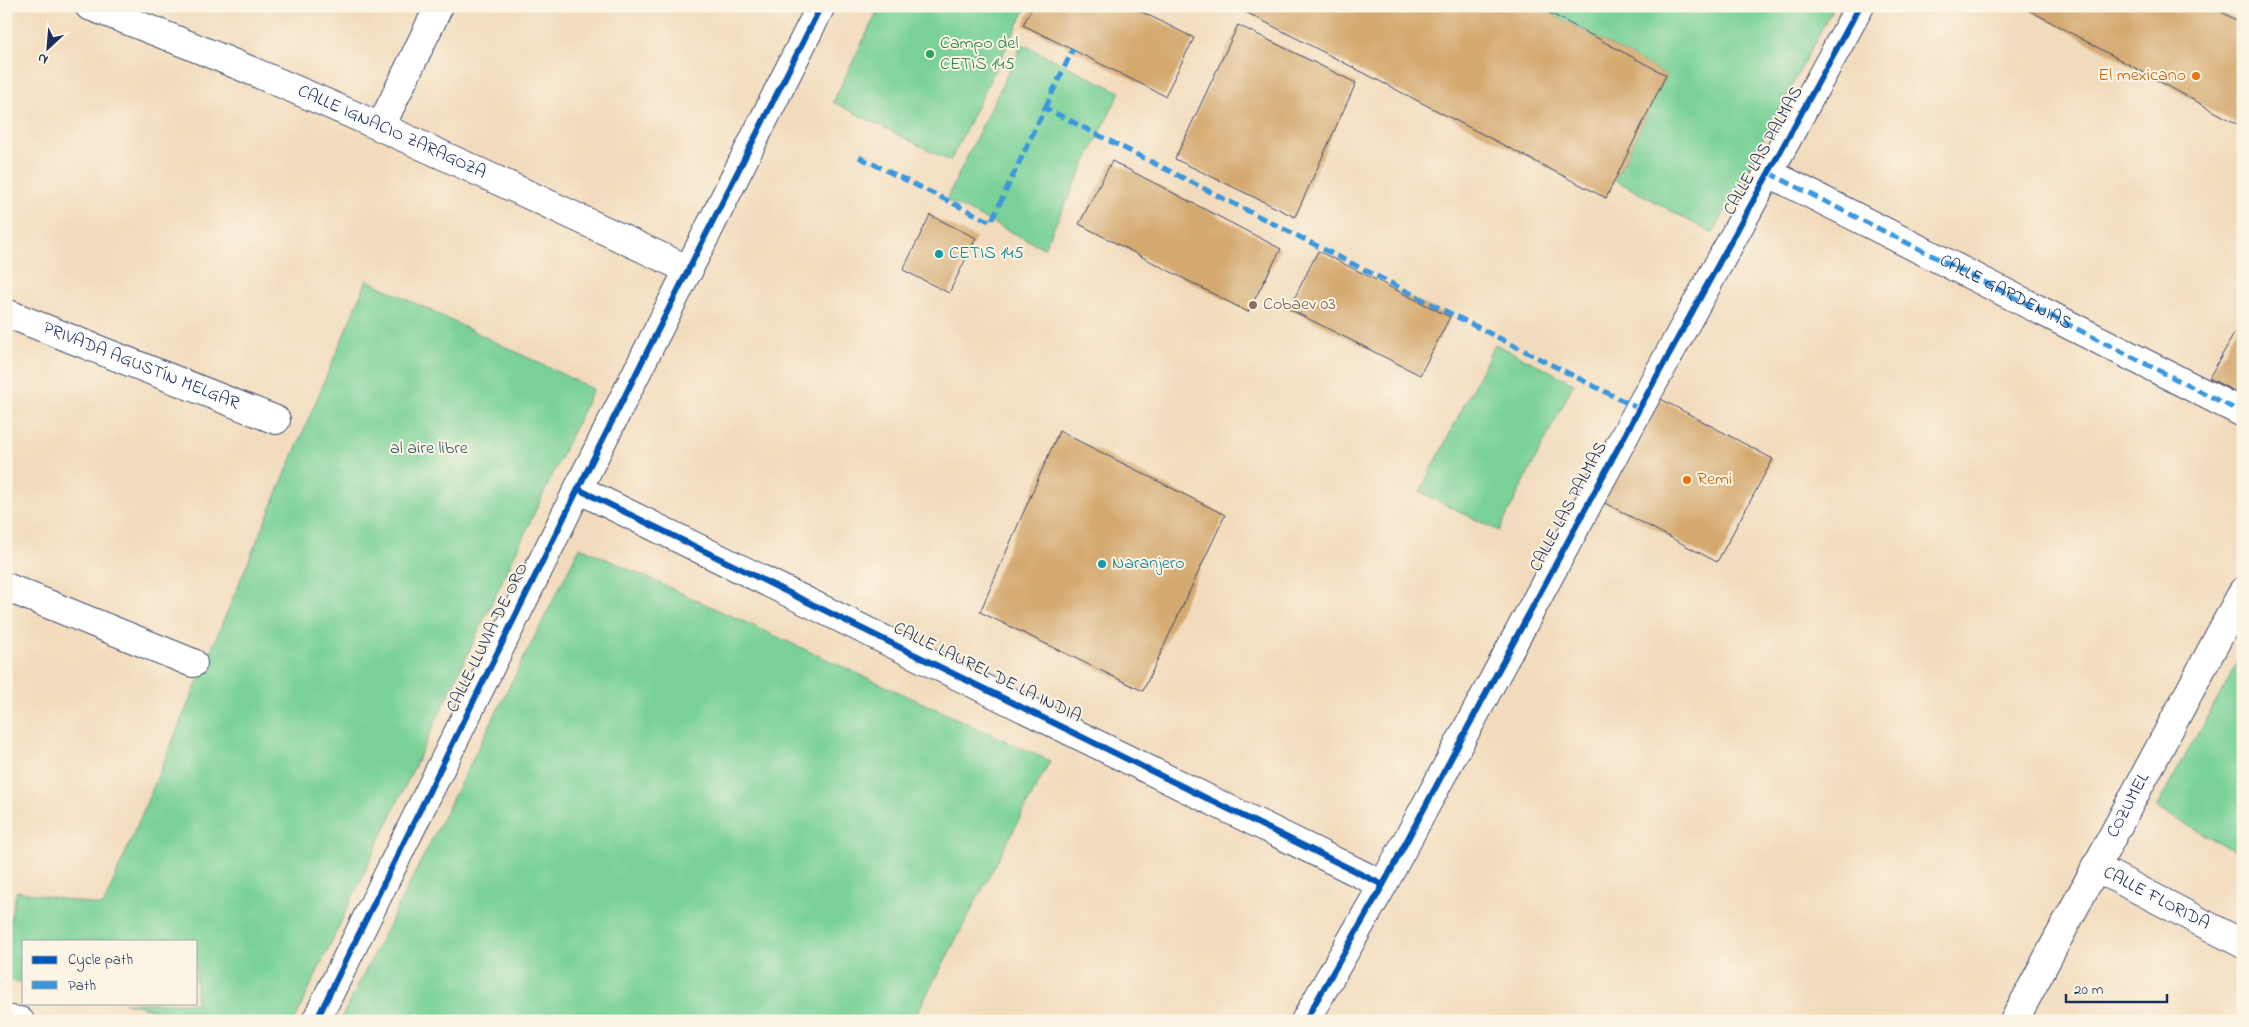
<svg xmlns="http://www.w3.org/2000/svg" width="2249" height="1027" font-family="'Indie Flower',sans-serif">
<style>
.green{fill:#79d197;stroke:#4a807a}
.building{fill:#d4a96f}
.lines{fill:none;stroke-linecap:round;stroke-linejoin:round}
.minor-casing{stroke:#3b496c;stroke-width:30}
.major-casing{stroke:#3b496c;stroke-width:30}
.minor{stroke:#fff;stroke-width:28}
.major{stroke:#fff;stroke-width:28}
.quiet{stroke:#3a97de;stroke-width:5;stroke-dasharray:10 5;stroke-linecap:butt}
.cycleway-casing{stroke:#fcf5e5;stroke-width:9}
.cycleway{stroke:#0057b8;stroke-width:6}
.leisure-dot{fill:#2e9e5b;stroke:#fcf5e5;stroke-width:2}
.food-dot{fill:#e8710a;stroke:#fcf5e5;stroke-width:2}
.culture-dot{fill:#0f9aa8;stroke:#fcf5e5;stroke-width:2}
.education-dot{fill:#8d6e63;stroke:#fcf5e5;stroke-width:2}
.labels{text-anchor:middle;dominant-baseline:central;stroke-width:4;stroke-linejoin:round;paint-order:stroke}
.leisure-label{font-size:18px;fill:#27864d;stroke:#fcf5e5;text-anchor:start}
.food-label{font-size:18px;fill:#c56008;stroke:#fcf5e5;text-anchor:end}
.street-label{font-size:18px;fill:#1b2f5e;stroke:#fcf5e5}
.culture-label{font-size:18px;fill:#0d838f;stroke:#fcf5e5;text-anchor:start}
.education-label{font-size:18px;fill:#785e54;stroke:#fcf5e5;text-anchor:start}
.park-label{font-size:18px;fill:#32586c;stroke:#fcf5e5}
</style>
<rect width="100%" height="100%" fill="#fcf5e5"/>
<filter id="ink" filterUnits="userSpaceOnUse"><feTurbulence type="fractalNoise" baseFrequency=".02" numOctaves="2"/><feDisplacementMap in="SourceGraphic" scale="10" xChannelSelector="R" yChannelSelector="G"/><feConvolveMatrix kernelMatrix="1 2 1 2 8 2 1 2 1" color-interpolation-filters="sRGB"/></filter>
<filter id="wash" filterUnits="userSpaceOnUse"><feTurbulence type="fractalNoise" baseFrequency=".0096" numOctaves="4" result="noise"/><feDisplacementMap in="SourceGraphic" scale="20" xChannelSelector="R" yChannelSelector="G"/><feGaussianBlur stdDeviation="1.12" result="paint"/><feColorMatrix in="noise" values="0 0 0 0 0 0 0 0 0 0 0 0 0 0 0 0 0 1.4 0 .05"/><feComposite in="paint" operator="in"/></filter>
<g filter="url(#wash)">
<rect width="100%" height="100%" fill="#f2dbbc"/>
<g class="green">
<path d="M880 6H1027L950 161 833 102Z"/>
<path d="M1537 6H1834L1713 234 1615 180 1666 75Z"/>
<path d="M1022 44 1120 92 1044 248 946 200Z"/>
<path d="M367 280 593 389 294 1021H210L124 1003H196V941H24V983L6 979V936L17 891 103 906Z"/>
<path d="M1495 344 1574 383 1499 531 1420 492Z"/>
<path d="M580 547 1050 761 913 1021H340Z"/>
<path d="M2243 653V856L2156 808Z"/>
</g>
<g id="blocks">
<g class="building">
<path d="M1033 6H1130L1194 38 1165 96 1023 25Z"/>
<path d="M1234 6H1537L1666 75 1606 198Z"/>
<path d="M2026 6H2211L2243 24V127L2025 8Z"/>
<path d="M1238 25 1356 83 1295 217 1175 159Z"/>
<path d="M1112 161 1281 249 1248 312 1079 224Z"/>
<path d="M930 215 976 238 949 293 903 270Z"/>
<path d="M1318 251 1450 317 1420 375 1289 309Z"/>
<path d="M2243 318V396L2209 378Z"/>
<path d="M1657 397 1773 459 1717 562 1601 501Z"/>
<path d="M1059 431 1225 515 1143 691 980 612Z"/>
</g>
</g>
</g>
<g filter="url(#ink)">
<use href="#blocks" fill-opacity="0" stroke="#3b496c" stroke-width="1"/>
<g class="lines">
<g class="minor-casing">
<g id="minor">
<path id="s1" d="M89 6C294 83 491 177 689 270"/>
<path d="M381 126 439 6"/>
<path d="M1769 173 2243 413"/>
<path id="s2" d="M6 313 276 420"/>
<path d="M578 489 1383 885"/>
<path d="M6 587 193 663"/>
<path id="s3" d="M2095 867 2243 944"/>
<path d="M316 1021 578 489 821 6"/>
<path d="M1305 1021 1383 885 1639 409 1860 6"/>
<path id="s4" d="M2014 1021 2243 591"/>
</g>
</g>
<g class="major-casing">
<path id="major" d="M6 1019 20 1021"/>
</g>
<use href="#minor" class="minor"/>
<use href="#major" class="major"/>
<g class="quiet">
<path d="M1045 108 1073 49"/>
<path d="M859 157 991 222 1045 108 1639 409"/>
<path id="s5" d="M1769 173 2243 413"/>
</g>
<g class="cycleway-casing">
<g id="cycleway">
<path d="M578 489 1383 885"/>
<path d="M316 1021 578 489 821 6"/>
<path d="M1305 1021 1383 885 1639 409 1860 6"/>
</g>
</g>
<use href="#cycleway" class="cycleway"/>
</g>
</g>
<circle class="leisure-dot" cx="930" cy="54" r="5"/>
<g class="food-dot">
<circle cx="2196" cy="76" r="5"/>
<circle cx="1687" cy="480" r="5"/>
</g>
<g class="culture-dot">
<circle cx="939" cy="254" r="5"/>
<circle cx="1102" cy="564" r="5"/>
</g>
<circle class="education-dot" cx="1253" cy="305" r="5"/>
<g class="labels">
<g class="leisure-label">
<text x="940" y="44">Campo del<tspan x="940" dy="21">CETIS 145</tspan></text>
</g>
<g class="food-label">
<text x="2186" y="76">El mexicano</text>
<text x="1697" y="480" text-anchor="start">Remi</text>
</g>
<g class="street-label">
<text stroke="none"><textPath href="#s1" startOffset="328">CALLE IGNACIO ZARAGOZA</textPath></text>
<text transform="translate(1764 151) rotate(-61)">CALLE LAS PALMAS</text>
<text stroke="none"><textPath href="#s5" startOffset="265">CALLE GARDENIAS</textPath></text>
<text stroke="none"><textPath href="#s2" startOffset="145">PRIVADA AGUSTÍN MELGAR</textPath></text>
<text transform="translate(1569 507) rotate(-62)">CALLE LAS PALMAS</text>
<text transform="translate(488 638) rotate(-64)">CALLE LLUVIA DE ORO</text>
<text transform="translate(987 673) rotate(26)">CALLE LAUREL DE LA INDIA</text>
<text stroke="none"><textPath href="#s4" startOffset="244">COZUMEL</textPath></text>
<text stroke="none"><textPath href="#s3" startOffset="69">CALLE FLORIDA</textPath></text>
</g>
<g class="culture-label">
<text x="949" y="254">CETIS 145</text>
<text x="1112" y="564">Naranjero</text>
</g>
<g class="education-label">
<text x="1263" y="305">Cobaev 03</text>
</g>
<g class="park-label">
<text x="429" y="449">al aire libre</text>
</g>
</g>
<rect width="2249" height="1027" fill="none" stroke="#fcf5e5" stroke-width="25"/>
<rect x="22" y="940" width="175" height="65" fill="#fcf5e5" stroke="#a2a6af"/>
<rect x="32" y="956" width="25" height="8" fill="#0057b8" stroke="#a2a6af"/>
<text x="68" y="964" font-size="15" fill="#1b2f5e">Cycle path</text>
<rect x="32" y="981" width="25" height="8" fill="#3a97de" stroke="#a2a6af"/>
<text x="68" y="990" font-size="15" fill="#1b2f5e">Path</text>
<g transform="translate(48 48) rotate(206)" stroke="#fcf5e5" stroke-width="4" paint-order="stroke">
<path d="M0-4L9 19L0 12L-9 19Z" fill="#1b2f5e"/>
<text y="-8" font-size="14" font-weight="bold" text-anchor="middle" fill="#1b2f5e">N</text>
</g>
<path d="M2066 994v8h101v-8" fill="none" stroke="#1b2f5e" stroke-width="2.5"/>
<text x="2074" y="994" font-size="15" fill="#1b2f5e" stroke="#fcf5e5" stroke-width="4" paint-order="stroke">20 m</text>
</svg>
